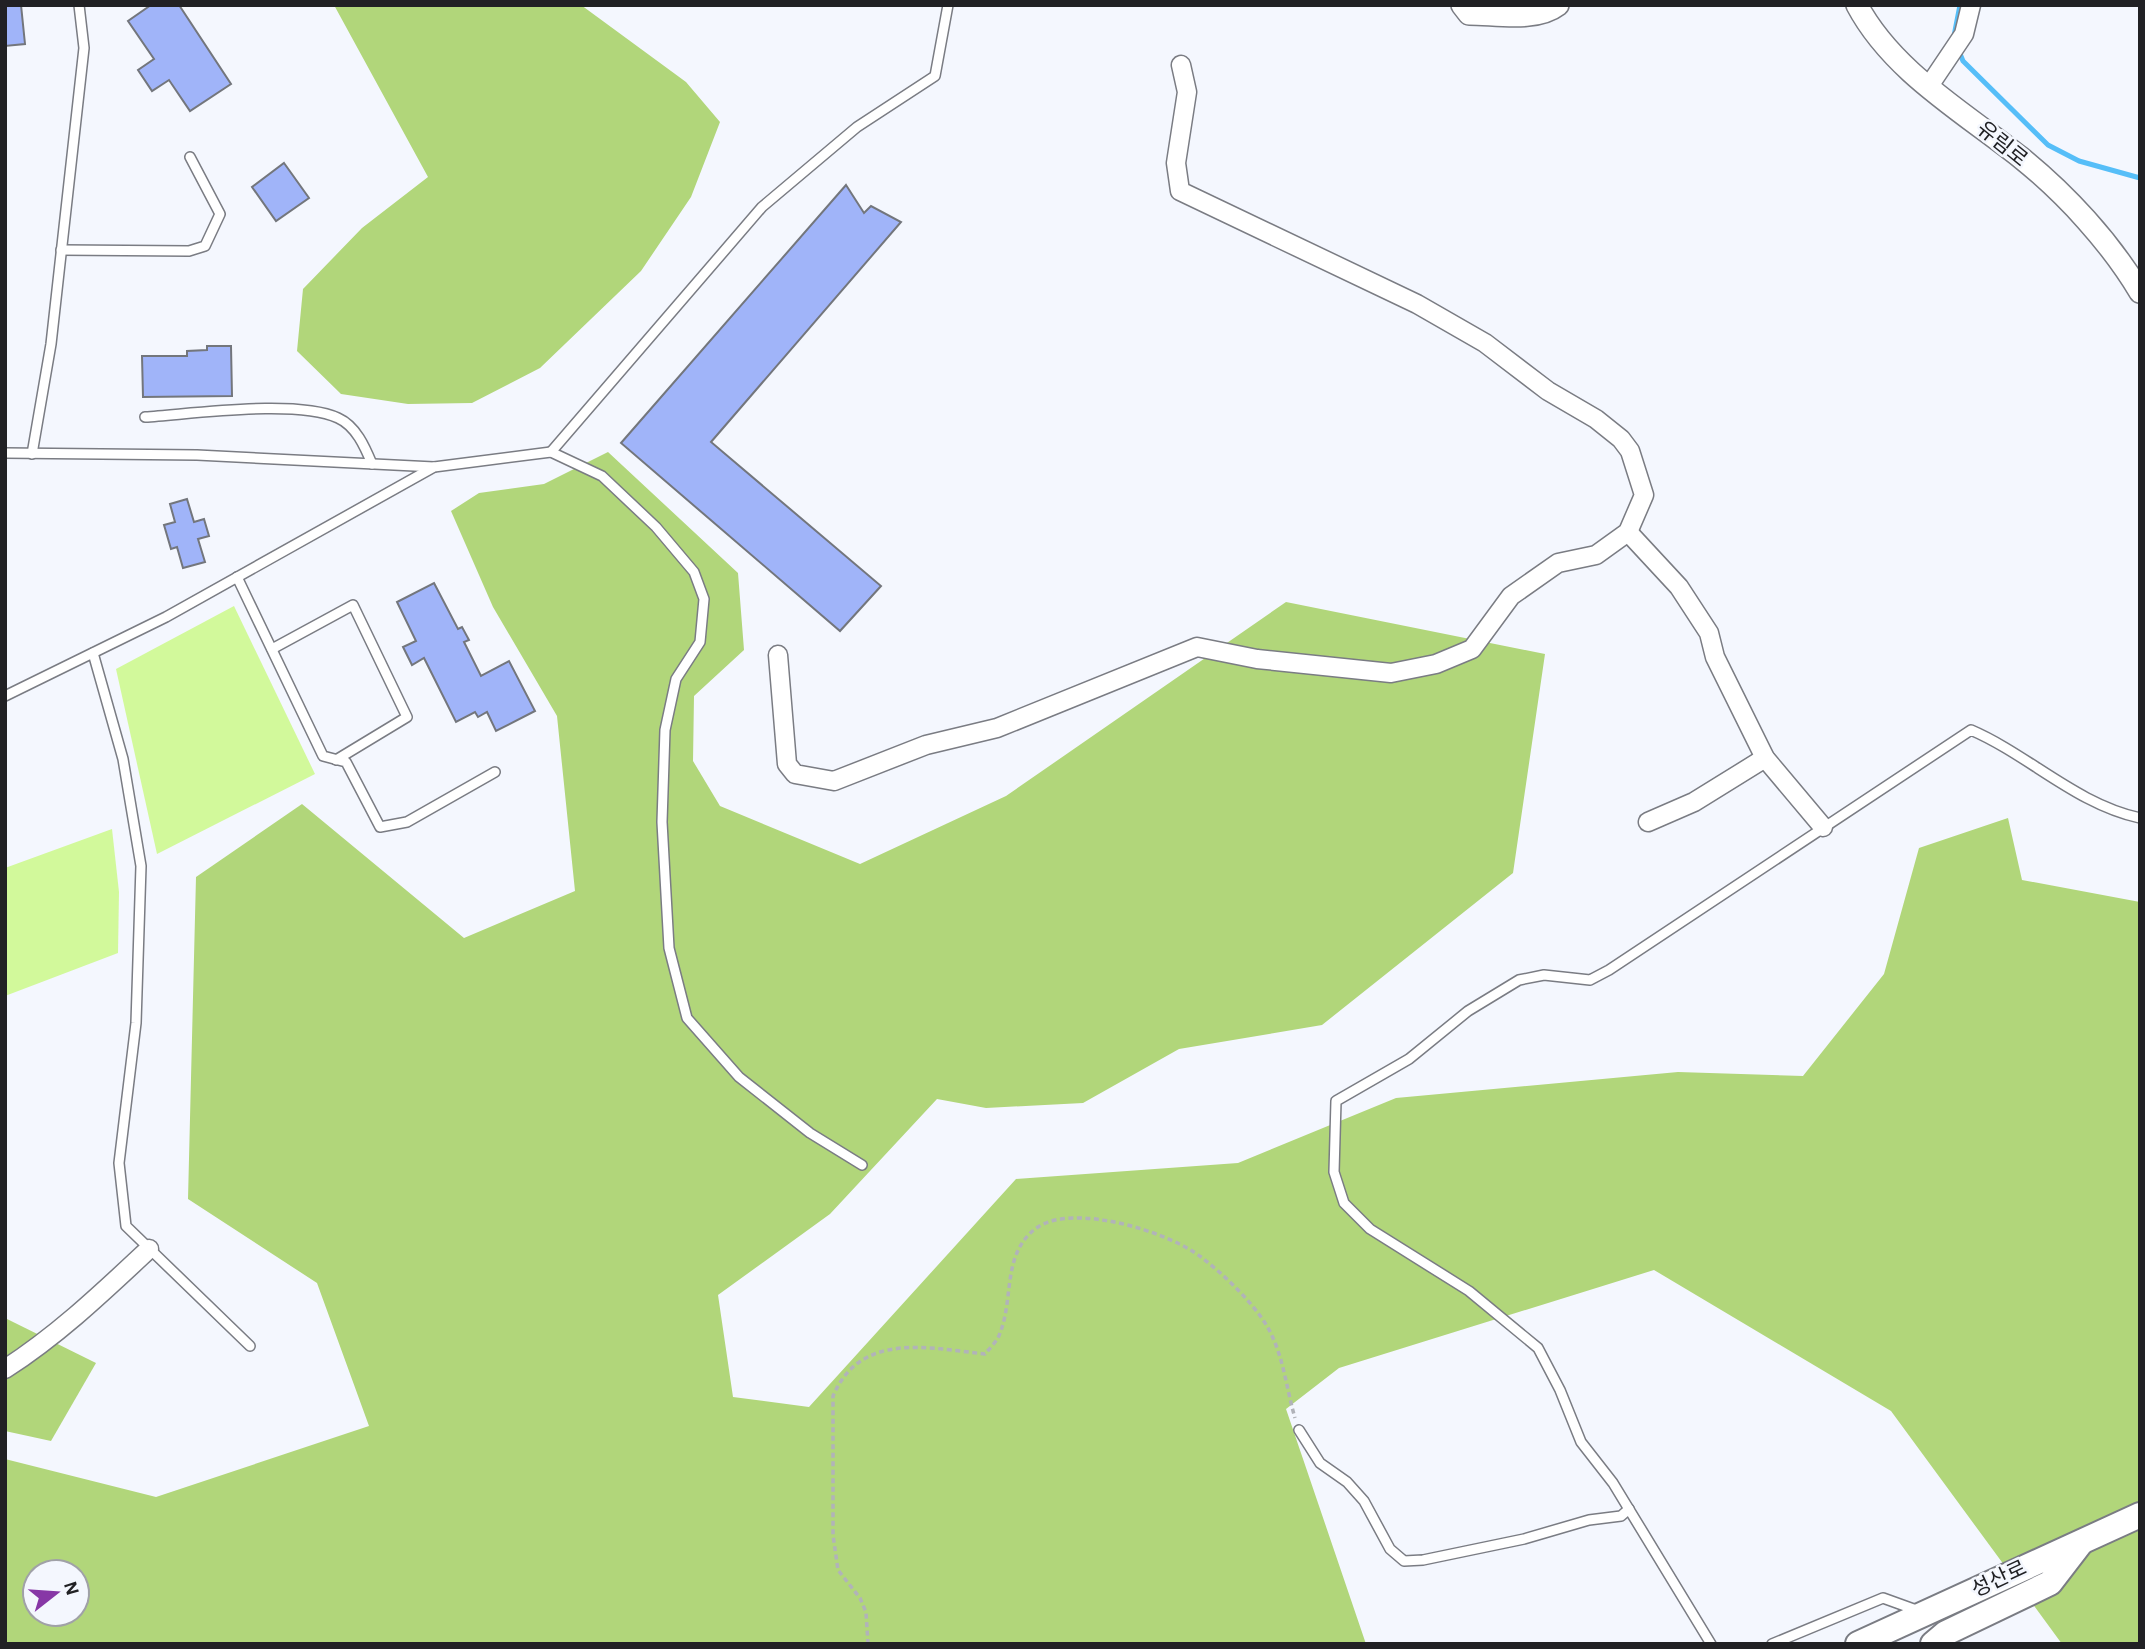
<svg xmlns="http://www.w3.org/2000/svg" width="2145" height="1649" font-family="'Alegreya Sans','Noto Sans KR',sans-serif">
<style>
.green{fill:#d2f99b}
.forest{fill:#b1d67a;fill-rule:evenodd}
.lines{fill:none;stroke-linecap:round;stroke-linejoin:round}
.stream{stroke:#56bef8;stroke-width:5}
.building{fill:#a0b4f9;stroke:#73767c;stroke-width:2}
.service-casing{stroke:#7a7c83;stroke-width:12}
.minor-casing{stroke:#7a7c83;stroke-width:21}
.tertiary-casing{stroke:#7a7c83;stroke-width:24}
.secondary-casing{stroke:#7a7c83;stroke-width:28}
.path{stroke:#b1b3b9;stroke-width:3.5;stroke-dasharray:5 3.5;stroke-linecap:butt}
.service{stroke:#fff;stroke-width:9}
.minor{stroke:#fff;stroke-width:18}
.tertiary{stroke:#fff;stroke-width:21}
.secondary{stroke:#fff;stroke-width:24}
.labels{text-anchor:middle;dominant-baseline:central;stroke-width:5;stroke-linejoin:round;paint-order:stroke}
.street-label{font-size:21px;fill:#212124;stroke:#f4f7fe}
</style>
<rect width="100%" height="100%" fill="#f4f7fe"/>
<g class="green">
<path d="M234 606 315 774 157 854 116 669Z"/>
<path d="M112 829 119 892 118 953 5 996V868Z"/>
</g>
<g class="forest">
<path d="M334 5H581L686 82 720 122 691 197 641 271 540 368 472 403 408 404 341 394 297 351 303 289 362 228 428 177Z"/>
<path d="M608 452 738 573 744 650 694 696 693 761 720 806 860 864 1006 796 1286 602 1545 654 1513 873 1322 1025 1179 1049 1083 1103 986 1108 937 1099 830 1214 718 1295 733 1397 809 1407 1016 1179 1238 1163 1396 1098 1678 1072 1803 1076 1884 974 1919 848 2008 818 2022 880 2140 902V1644H2062L1891 1411 1654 1270 1339 1368 1286 1409 1366 1644H5V1459L156 1497 369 1426 317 1283 188 1199 196 877 302 804 464 938 575 891 557 716 493 607 451 511 479 493 544 484ZM35 1572H77V1614H35Z"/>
<path d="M5 1318 96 1363 51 1441 5 1431Z"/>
</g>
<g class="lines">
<g class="stream">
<path d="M1954 36 1960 5"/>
<path d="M1958 49 1963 61 2048 145 2079 161 2140 178"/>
</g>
</g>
<g class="building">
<path d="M5 5H21L25 44 5 46Z"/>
<path d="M151 5H179L231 84 190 111 169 80 152 91 138 70 154 59 128 21Z"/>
<path d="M284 163 309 198 276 221 252 187Z"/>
<path d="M846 185 864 213 871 206 901 222 711 442 881 586 840 631 621 443Z"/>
<path d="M207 346H231L232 396 143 397 142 356H187V351L207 350Z"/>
<path d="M187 499 194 522 204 519 209 536 198 539 205 562 183 568 177 547 171 549 164 525 175 522 170 504Z"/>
<path d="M434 583 458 629 462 627 469 640 464 642 481 676 509 661 535 711 496 731 487 712 478 717 475 712 456 722 424 658 412 665 403 647 416 641 397 602Z"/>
</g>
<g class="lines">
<g class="service-casing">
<g id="service">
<path d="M61 250 189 251 205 246 220 214 190 157"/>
<path d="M145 417C193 414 296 399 338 418 356 426 365 447 372 464"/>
<path d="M551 452 762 207 857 127 935 76 948 5"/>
<path d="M5 453 197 455 434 467"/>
<path d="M32 454 51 344 84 48 79 5"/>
<path d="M237 577 323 756 346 762 380 827 407 822 495 772"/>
<path d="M272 649 353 605 407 717 336 760"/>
<path d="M93 653 123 759 141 866 136 1023 119 1163 126 1226 250 1346"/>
<path d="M5 696 166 617 434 467 551 452 602 476 656 527 694 572 704 599 700 642 676 679 665 730 662 822 669 948 687 1018 739 1077 810 1133 862 1165"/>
<path d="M1299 1430 1320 1463 1347 1482 1364 1501 1390 1549 1404 1561 1423 1560 1524 1539 1589 1520 1621 1516 1629 1509"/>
<path d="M1711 1644 1613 1483 1581 1442 1560 1390 1538 1348 1469 1291 1370 1229 1344 1203 1334 1172 1336 1101 1409 1059 1468 1011 1519 980 1544 975 1590 980 1609 970 1971 730C2029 755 2076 804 2140 818"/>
<path d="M1772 1644 1883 1598 1919 1611"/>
</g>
</g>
<g class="minor-casing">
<g id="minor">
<path d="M1929 86 1964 34 1971 5"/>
<path d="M1628 532 1679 587 1709 633 1715 657 1765 758 1823 827"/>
<path d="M778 655 787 764 795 774 834 781 926 745 997 728 1197 647 1257 659 1391 673 1436 664 1472 649 1511 596 1558 563 1596 555 1628 532 1644 495 1630 451 1621 439 1596 419 1548 391 1485 343 1417 304 1180 191 1176 163 1187 92 1181 65"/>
<path d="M1648 822 1694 802 1765 758"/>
<path d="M5 1369C58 1335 103 1292 149 1249"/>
</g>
</g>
<g class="tertiary-casing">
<g id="tertiary">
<path d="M1462 5 1469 14C1496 14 1536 22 1558 5"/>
<path d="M1857 5C1892 71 1962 111 2020 157 2066 194 2110 242 2140 292"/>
</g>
</g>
<g class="secondary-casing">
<g id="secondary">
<path d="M1858 1644 2140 1515"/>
<path d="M1933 1644 1946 1633 2050 1583 2080 1544"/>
</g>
</g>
<path class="path" d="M868 1644 866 1612 860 1598 838 1570 833 1535V1396C861 1331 928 1348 985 1354 990 1348 998 1340 1000 1333 1014 1298 1002 1255 1035 1229 1071 1201 1169 1232 1201 1257 1223 1274 1245 1295 1261 1317 1283 1347 1285 1384 1295 1418"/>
<use href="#service" class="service"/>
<use href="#minor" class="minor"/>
<use href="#tertiary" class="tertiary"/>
<use href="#secondary" class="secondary"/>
</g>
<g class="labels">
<g class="street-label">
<text transform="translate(2002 144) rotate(39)">유림로</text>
<text transform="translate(1999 1579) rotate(-25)">성산로</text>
</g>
</g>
<rect width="2145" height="1649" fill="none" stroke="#212124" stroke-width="14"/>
<g transform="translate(56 1593) rotate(73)"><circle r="33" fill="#f4f7fe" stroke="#a0a1a7" stroke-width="2"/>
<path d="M0-5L12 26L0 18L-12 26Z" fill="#8737a6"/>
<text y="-10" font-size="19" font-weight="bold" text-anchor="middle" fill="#212124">N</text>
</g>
</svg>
